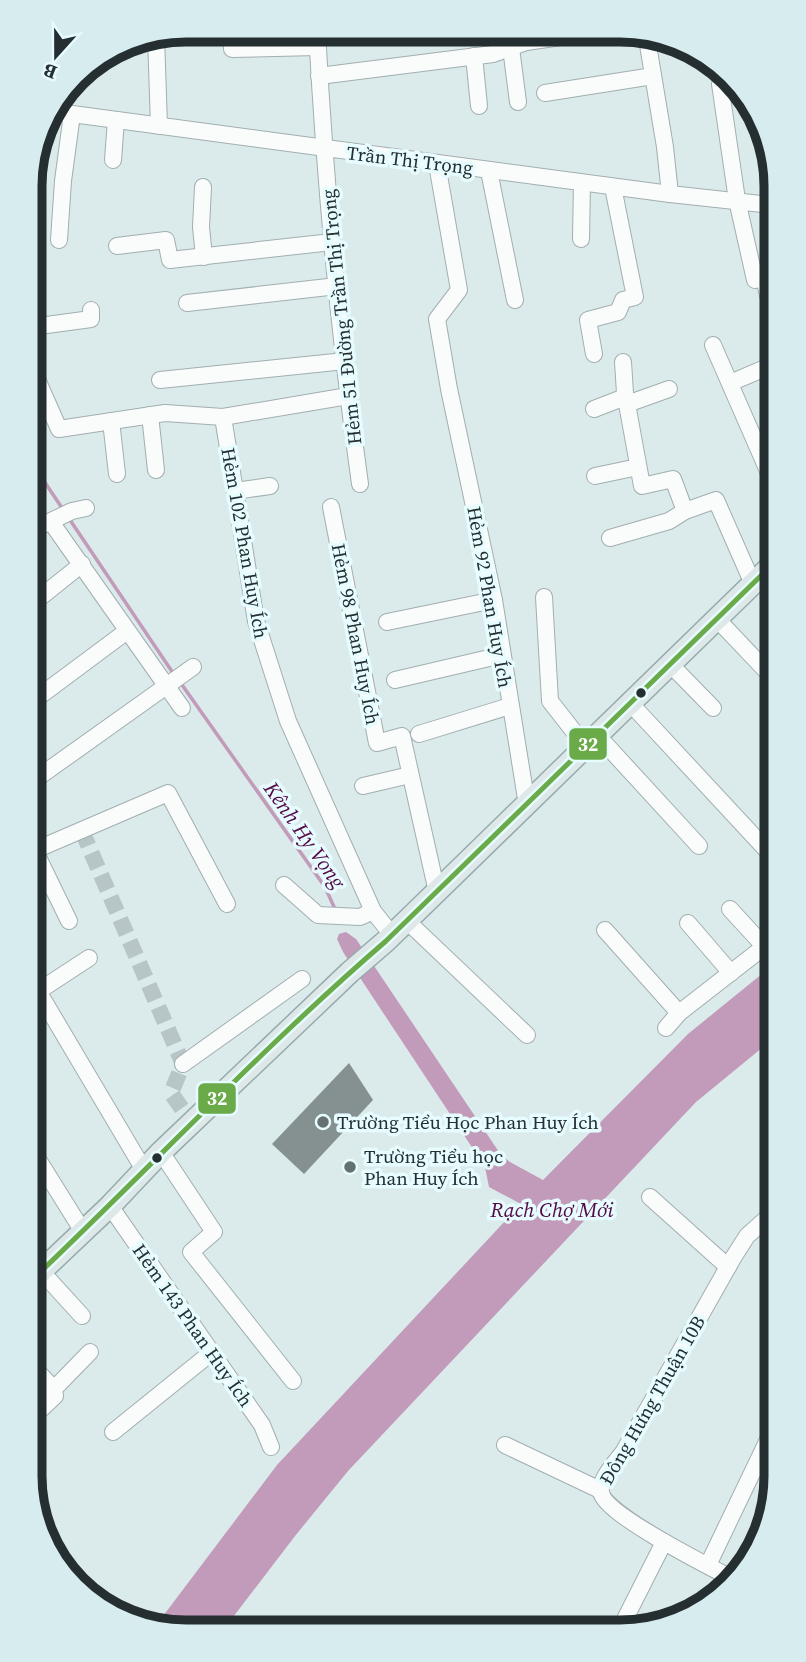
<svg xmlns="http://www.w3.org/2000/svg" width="806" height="1662" font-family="'Source Serif 4',serif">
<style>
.water{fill:#c29bba}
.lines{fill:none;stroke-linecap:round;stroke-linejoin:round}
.stream{stroke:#c29bba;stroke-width:3.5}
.building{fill:#859091}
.minor-tunnel{stroke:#b7c5c6;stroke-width:16;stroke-dasharray:16 8;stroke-linecap:butt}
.minor-casing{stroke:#a2aeaf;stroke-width:18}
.major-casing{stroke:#95abac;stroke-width:24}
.minor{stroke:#fafcfc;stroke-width:16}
.major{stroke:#dee8e9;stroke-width:21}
.bus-1-casing{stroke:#e6fcfe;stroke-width:10}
.bus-1{stroke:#6aaa49;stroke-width:5}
.bus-dot{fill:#252f31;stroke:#e6fcfe;stroke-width:2.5}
.poi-dot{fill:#657072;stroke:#e6fcfe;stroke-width:2.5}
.labels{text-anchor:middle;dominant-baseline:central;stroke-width:7;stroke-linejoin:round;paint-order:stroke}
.street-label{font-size:19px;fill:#252f31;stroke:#e6fcfe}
.poi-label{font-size:19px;fill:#252f31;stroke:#e6fcfe;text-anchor:start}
.water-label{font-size:21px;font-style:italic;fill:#550846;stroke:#e6fcfe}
.rim{fill:none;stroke:#252f31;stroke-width:9}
.line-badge{stroke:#e6fcfe;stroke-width:2.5}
.badge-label{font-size:19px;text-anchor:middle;font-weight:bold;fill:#fff}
</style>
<rect width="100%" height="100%" fill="#dbeaeb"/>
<path class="water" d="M346 932 356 939 501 1155 510 1162 543 1180 688 1034 774 964V1038L696 1102 348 1471 295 1536 224 1629H156L154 1628 277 1465 521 1204 489 1187 485 1167 343 952 337 939 339 934Z"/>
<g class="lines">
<g class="stream">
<path d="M32 463 64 511"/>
<path d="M68 517 175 676"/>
<path d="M180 682 325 887 335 909"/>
</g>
</g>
<path class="building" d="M349 1063 373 1100 304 1174 272 1144Z"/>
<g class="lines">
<path class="minor-tunnel" d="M82 831 183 1064 171 1093 192 1123"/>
<g class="minor-casing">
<g id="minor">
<path d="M231 30 232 49 317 47"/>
<path d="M317 31C325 182 339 334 360 484"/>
<path d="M646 33 665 147 670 194"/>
<path d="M156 36 159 126"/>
<path d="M511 48 518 102"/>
<path d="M474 56 479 106"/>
<path d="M319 76 493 54 526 42 596 32"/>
<path d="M720 84 737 200 755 280 764 278 771 308"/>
<path d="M545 93 653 76"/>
<path d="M50 111 670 194 771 205"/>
<path d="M113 160 116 120"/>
<path d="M437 164 459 290 437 319 449 389 494 600 527 805"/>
<path d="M489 171 515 300"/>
<path d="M203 187 201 227 204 257"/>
<path d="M581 239 582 183"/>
<path d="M59 240 63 181 72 114"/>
<path d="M117 246 166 240 170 260 332 242"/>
<path d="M187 303 337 286"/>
<path d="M32 327 91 319V310"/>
<path d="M713 345 772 480"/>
<path d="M594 354 588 320 618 312 623 300 635 297 613 187"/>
<path d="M623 362 625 393 642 486 673 479 685 511"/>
<path d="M32 368 59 429 165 413 223 417 348 396"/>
<path d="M160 380 345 361"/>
<path d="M730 383 772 365"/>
<path d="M627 404 669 389"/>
<path d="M594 409 625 397"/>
<path d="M150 415 156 470"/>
<path d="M223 417 256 621 288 721 373 911 392 935"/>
<path d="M111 421 117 474"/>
<path d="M595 476 638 467"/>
<path d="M235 491 270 486"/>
<path d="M331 507 377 743 402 736 437 892"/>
<path d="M51 522 182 708"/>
<path d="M32 530 72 511 86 508"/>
<path d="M610 538 669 521 685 511 716 500 753 584"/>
<path d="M544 597 550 701 586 747"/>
<path d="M32 604 82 564"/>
<path d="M717 619 773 678"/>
<path d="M387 622 494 600"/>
<path d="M671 665 713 708"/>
<path d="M395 680 502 655"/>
<path d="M33 701 127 631"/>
<path d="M631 704 774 858"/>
<path d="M419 734 510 706"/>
<path d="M598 736 699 846"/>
<path d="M33 767 40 776 193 667"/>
<path d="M363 786 410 775"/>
<path d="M33 847 69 921"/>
<path d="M33 851 168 793 227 904"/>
<path d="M284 885 318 915 360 917 373 911"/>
<path d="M730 909 764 946"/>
<path d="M407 921 527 1035"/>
<path d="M688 923 731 973"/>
<path d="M605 930 679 1013"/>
<path d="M38 991 144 1170"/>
<path d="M34 994 89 958"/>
<path d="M666 1028 679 1013 774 939"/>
<path d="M183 1064 302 979"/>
<path d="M161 1152 214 1232 191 1252 293 1381"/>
<path d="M34 1153 82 1230"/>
<path d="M650 1197 728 1267"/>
<path d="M110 1206 262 1425 271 1447"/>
<path d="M34 1248 47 1266"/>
<path d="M41 1271 82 1316"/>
<path d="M35 1369 54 1389"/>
<path d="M35 1415 55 1396 54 1389 90 1352"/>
<path d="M113 1432 212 1352"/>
<path d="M505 1445 600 1490"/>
<path d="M708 1565 776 1423"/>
<path d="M735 1580C712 1568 604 1514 601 1492 599 1479 617 1461 624 1451L733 1258 747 1236 775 1211"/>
<path d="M621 1627 664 1542"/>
</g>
</g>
<g class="major-casing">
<path id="major" d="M34 1278 110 1206 161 1152 350 972 386 941 772 565"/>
</g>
<use href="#minor" class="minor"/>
<use href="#major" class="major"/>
<g class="bus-1-casing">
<path id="bus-1" d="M34 1278C152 1166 263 1047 386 941L772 565"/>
</g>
<use href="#bus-1" class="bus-1"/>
</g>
<g class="bus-dot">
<circle cx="641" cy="693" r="6"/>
<circle cx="157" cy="1158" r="6"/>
</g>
<g class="poi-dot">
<circle cx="323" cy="1122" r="7"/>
<circle cx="350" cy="1167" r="7"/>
</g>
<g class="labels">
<g class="street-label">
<text transform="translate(410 160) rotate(7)">Trần Thị Trọng</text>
<text transform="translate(341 317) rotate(-96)">Hẻm 51 Đường Trần Thị Trọng</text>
<text transform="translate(245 543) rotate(80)">Hẻm 102 Phan Huy Ích</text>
<text transform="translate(490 597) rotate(80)">Hẻm 92 Phan Huy Ích</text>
<text transform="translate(356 634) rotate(79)">Hẻm 98 Phan Huy Ích</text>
<text transform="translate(193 1325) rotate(55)">Hẻm 143 Phan Huy Ích</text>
<text transform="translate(652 1400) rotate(-60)">Đông Hưng Thuận 10B</text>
</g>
<g class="poi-label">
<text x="337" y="1122">Trường Tiểu Học Phan Huy Ích</text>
<text x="364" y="1156">Trường Tiểu học<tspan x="364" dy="22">Phan Huy Ích</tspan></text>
</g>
<g class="water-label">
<text transform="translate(305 835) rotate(55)">Kênh Hy Vọng</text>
<text x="552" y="1209">Rạch Chợ Mới</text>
</g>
</g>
<path d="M0 0H806V1662H0ZM186 42H620A144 144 0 0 1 764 186V1476A144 144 0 0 1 620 1620H186A144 144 0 0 1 42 1476V186A144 144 0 0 1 186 42Z" fill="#d7ecee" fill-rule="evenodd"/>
<path class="rim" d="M186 42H620A144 144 0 0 1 764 186V1476A144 144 0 0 1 620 1620H186A144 144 0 0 1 42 1476V186A144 144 0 0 1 186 42Z"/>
<g class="line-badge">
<rect x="568" y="727" width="40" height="34" rx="7" fill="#6aaa49"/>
<rect x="197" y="1082" width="40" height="33" rx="7" fill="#6aaa49"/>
</g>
<g class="badge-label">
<text x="588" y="751">32</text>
<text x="217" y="1105">32</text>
</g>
<g transform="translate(56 56) rotate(201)" stroke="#e6fcfe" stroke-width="5" paint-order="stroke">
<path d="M0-5L12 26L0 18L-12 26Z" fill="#252f31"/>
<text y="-10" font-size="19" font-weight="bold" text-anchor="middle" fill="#252f31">B</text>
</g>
</svg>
